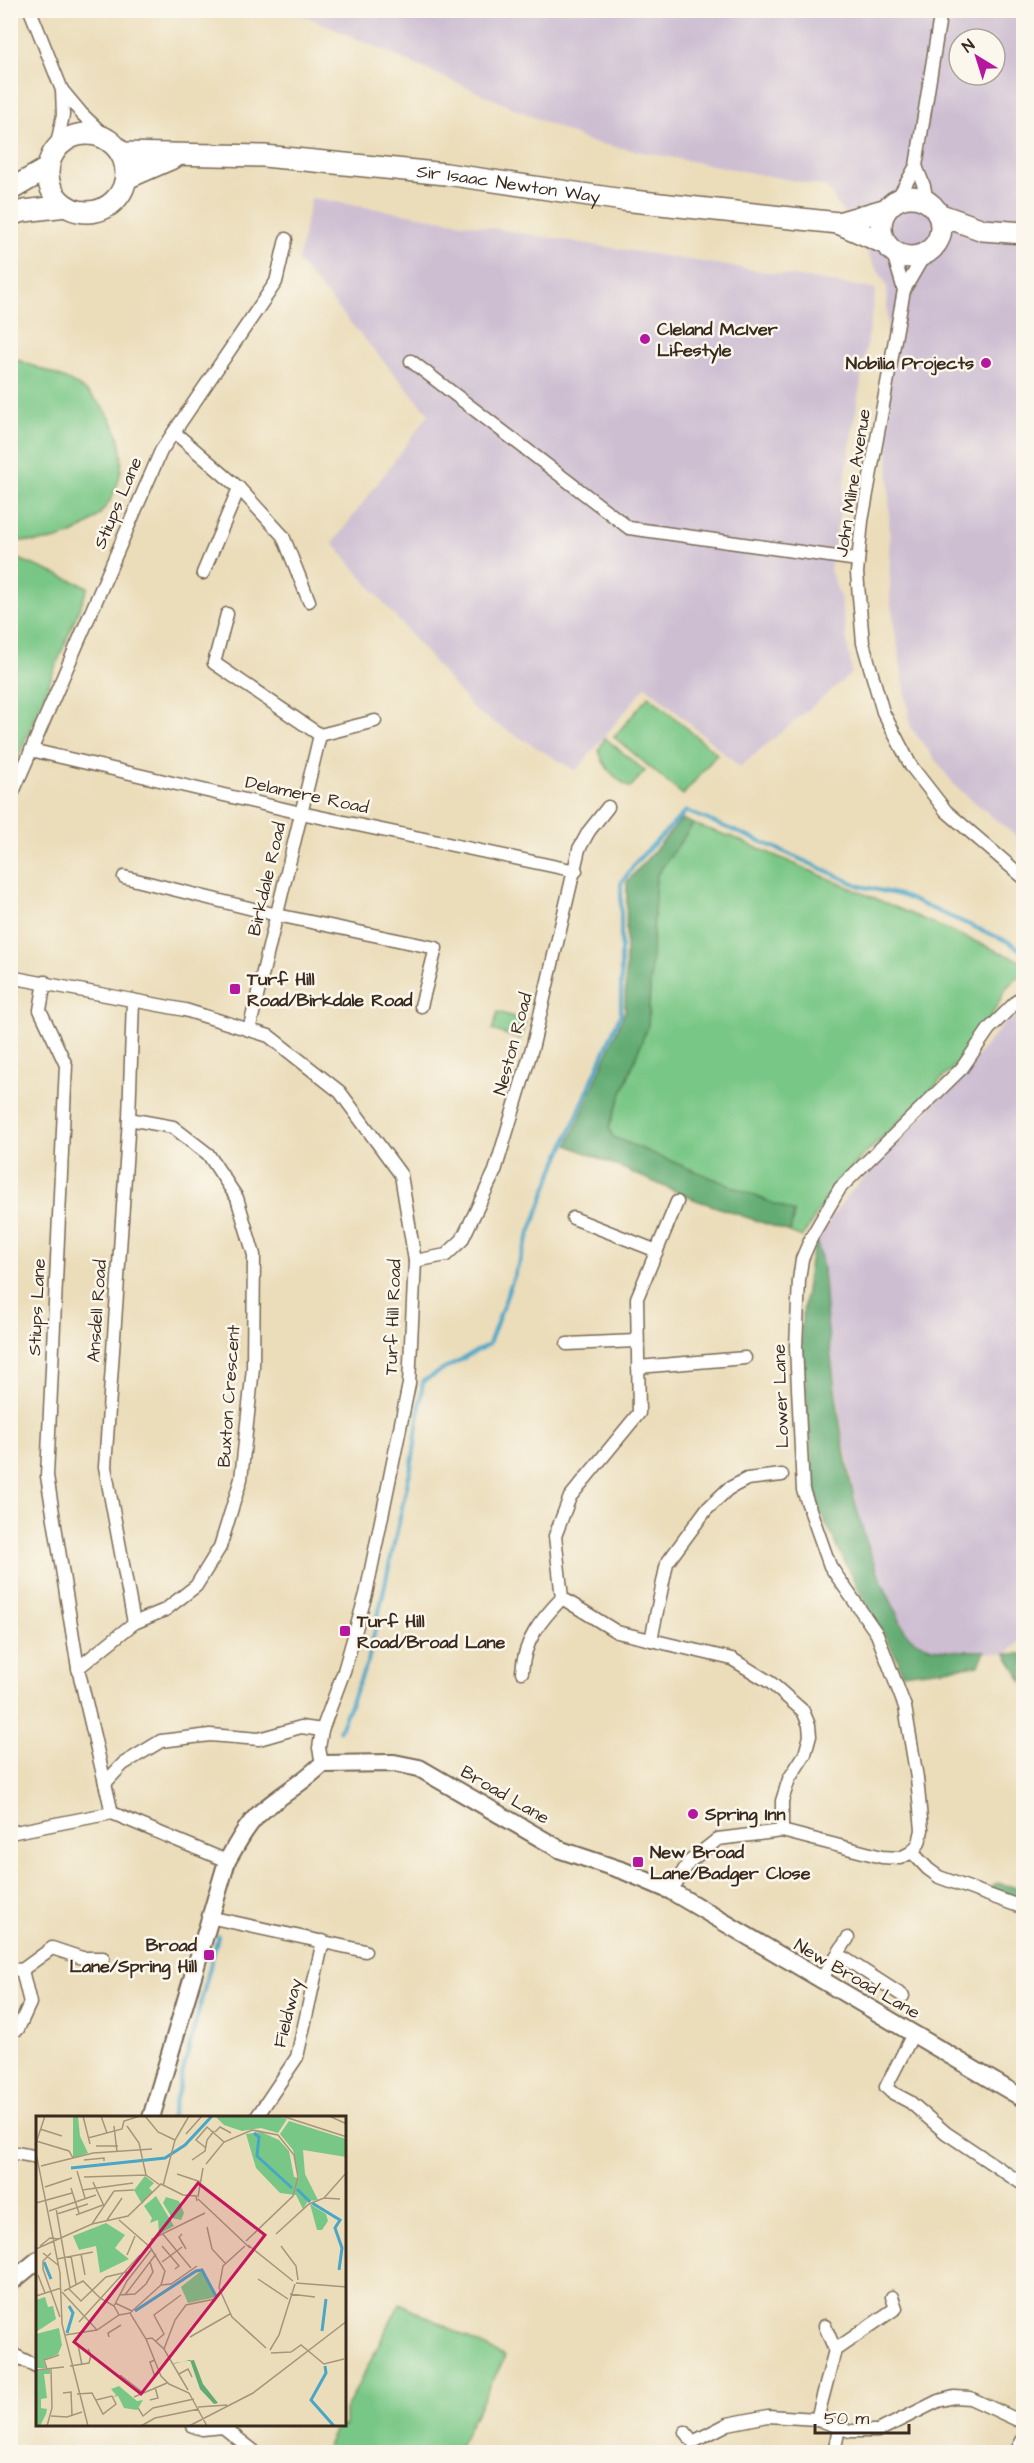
<svg xmlns="http://www.w3.org/2000/svg" width="1034" height="2463" font-family="'Architects Daughter',sans-serif">
<style>
.industrial{fill:#cdbed2;fill-rule:evenodd}
.green{fill:#79c786;stroke:#5a7852;stroke-width:1.5}
.forest{fill:#62ac73;stroke:#4e6b48;stroke-width:1.5}
.lines{fill:none;stroke-linecap:round;stroke-linejoin:round}
.stream{stroke:#48a6c7;stroke-width:4}
.street-casing{stroke:#796955;stroke-width:15}
.secondary-casing{stroke:#796955;stroke-width:20}
.highway-casing{stroke:#796955;stroke-width:24}
.street{stroke:#fff;stroke-width:12}
.secondary{stroke:#fff;stroke-width:16}
.highway{stroke:#fff;stroke-width:21}
.poi-dot{fill:#b5179e;stroke:#fbf7ec;stroke-width:2}
.labels{text-anchor:middle;dominant-baseline:central;stroke-width:5;stroke-linejoin:round;paint-order:stroke}
.street-label{font-size:18px;fill:#3b2a1e;stroke:#fbf7ec}
.poi-label{font-size:18px;font-weight:bold;fill:#3b2a1e;stroke:#fbf7ec;text-anchor:start}
.inset-river{fill:none;stroke:#48a6c7;stroke-width:3}
.inset-road{fill:none;stroke:#a5957c;stroke-width:1.5}
.view{fill:#c2185b;fill-opacity:0.15;stroke:#c2185b;stroke-width:3}
.inset-edge{fill:none;stroke:#3b2a1e;stroke-width:3}
</style>
<rect width="100%" height="100%" fill="#fbf7ec"/>
<filter id="ink" filterUnits="userSpaceOnUse"><feTurbulence type="fractalNoise" baseFrequency=".0167" numOctaves="2"/><feDisplacementMap in="SourceGraphic" scale="12" xChannelSelector="R" yChannelSelector="G"/><feConvolveMatrix kernelMatrix="1 2 1 2 8 2 1 2 1" color-interpolation-filters="sRGB"/></filter>
<filter id="wash" filterUnits="userSpaceOnUse"><feTurbulence type="fractalNoise" baseFrequency=".008" numOctaves="4" result="noise"/><feDisplacementMap in="SourceGraphic" scale="24" xChannelSelector="R" yChannelSelector="G"/><feGaussianBlur stdDeviation="1.35" result="paint"/><feColorMatrix in="noise" values="0 0 0 0 0 0 0 0 0 0 0 0 0 0 0 0 0 1.4 0 .05"/><feComposite in="paint" operator="in"/></filter>
<g filter="url(#wash)">
<rect width="100%" height="100%" fill="#ebddba"/>
<g class="industrial">
<path d="M294 11H1023V842L956 787 911 728 890 599 887 286 827 187 590 142ZM959 39H995V75H959Z"/>
<path d="M311 198 594 245 876 289 830 570 840 597 852 673 740 767 646 686 576 771 475 711 333 543 429 414 298 262Z"/>
<path d="M1023 1001 1024 1638 1006 1654 931 1649 909 1636 882 1585 862 1531 844 1440 827 1321 821 1261 816 1241 845 1198 960 1076Z"/>
</g>
<g class="green">
<path d="M11 357C35 368 74 378 93 397 160 461 100 559 11 539Z"/>
<path d="M11 556 88 587 11 776Z"/>
<path d="M649 696 717 754 683 795 614 737Z"/>
<path d="M605 738 645 771 630 788C614 777 604 769 599 750Z"/>
<path d="M693 824 732 837 1023 962V972L1007 987 985 1028 963 1058 837 1182 802 1237 790 1232 794 1213 613 1137 609 1127 648 1025 656 876Z"/>
<path d="M498 1012 526 1021 520 1039 492 1030Z"/>
<path d="M400 2303 505 2357 456 2452H324L337 2426H345V2411Z"/>
</g>
<g class="forest">
<path d="M682 819 693 824 656 876 648 1025 609 1127 613 1137 794 1212 790 1232 696 1200 568 1145 625 1012 627 882Z"/>
<path d="M816 1241C826 1267 824 1296 827 1323 838 1417 849 1525 895 1609 899 1618 903 1631 910 1637 931 1654 959 1650 985 1651L979 1665 902 1674 898 1660 861 1595 819 1509 812 1465 801 1327 810 1261Z"/>
<path d="M1006 1654H1023V1682Z"/>
<path d="M997 1883 1023 1889V1899L990 1888Z"/>
</g>
<g class="lines">
<g class="stream">
<path d="M339 1731 368 1661 413 1458 423 1381 489 1344 551 1176 621 1013V884L636 862 686 811 769 845 860 886 900 895 1009 942 1024 952"/>
<path d="M171 2118 218 1936"/>
</g>
</g>
</g>
<g filter="url(#ink)">
<g class="lines">
<g class="street-casing">
<g id="street">
<path d="M30 10 62 90 82 114 108 139"/>
<path d="M56 149 63 115 62 90"/>
<path d="M916 166 924 186 927 201"/>
<path d="M896 201 916 166 941 10"/>
<path d="M892 250 904 290"/>
<path d="M926 252 904 290 862 521 857 573 863 643 883 712 911 766 946 811 1024 878"/>
<path d="M411 361 629 528 858 560"/>
<path d="M174 432 239 488 283 536 309 601"/>
<path d="M203 573 239 488"/>
<path d="M227 614 214 663 320 735 375 721"/>
<path d="M31 750 301 813 576 871"/>
<path d="M10 799 161 451 276 282 286 239"/>
<path d="M124 877 277 915 436 948 421 1006"/>
<path d="M10 977 185 1010 269 1036 340 1092 401 1175 415 1261 409 1384 366 1594 344 1671 322 1730 319 1748 322 1764"/>
<path d="M45 982 40 1010 66 1065 47 1476 78 1668 112 1813"/>
<path d="M133 1000 129 1119 105 1467 134 1623"/>
<path d="M249 1030 320 735"/>
<path d="M677 1202 637 1298 639 1413 570 1497 555 1536 562 1598 617 1632 732 1659 771 1683 803 1711 809 1725 810 1736 805 1754 789 1779 782 1801V1831"/>
<path d="M573 1218 657 1251"/>
<path d="M415 1261 446 1255 462 1240 495 1171 533 1045 579 849 589 831 608 807"/>
<path d="M567 1344 636 1341"/>
<path d="M638 1367 745 1358"/>
<path d="M651 1640 667 1563 706 1510 728 1489 747 1479 782 1475"/>
<path d="M78 1668 134 1623 165 1610 196 1586 220 1547 241 1479 253 1368 254 1255 237 1198 208 1154 173 1127 129 1119"/>
<path d="M522 1672C524 1640 541 1620 562 1598"/>
<path d="M105 1783 123 1764 161 1741 210 1735 259 1739 301 1727 322 1730"/>
<path d="M10 1833 112 1813 227 1861"/>
<path d="M912 1852 919 1843 922 1830 917 1778 905 1707 877 1634 830 1566 803 1490 796 1347 799 1280 802 1259 812 1236 840 1188 962 1068 989 1029 1024 994"/>
<path d="M671 1891 689 1862 718 1839 782 1831 882 1857 900 1858 912 1852 928 1869 939 1877 1024 1908"/>
<path d="M209 1917 365 1951"/>
<path d="M838 1954 903 1996"/>
<path d="M10 1969 22 1970 52 1948 82 1958H103"/>
<path d="M820 1981 848 1938"/>
<path d="M18 2029 30 2003 22 1970"/>
<path d="M913 2034 886 2087 891 2092 910 2102 946 2133 1024 2185"/>
<path d="M256 2118 297 2057 323 1941"/>
<path d="M10 2152 38 2157"/>
<path d="M825 2326 835 2350"/>
<path d="M10 2353 38 2367"/>
<path d="M817 2419 835 2350 896 2308 892 2297"/>
<path d="M193 2426 202 2429 223 2427 255 2452"/>
<path d="M685 2432 693 2442 728 2424 768 2416 817 2419 850 2431H878L938 2401 954 2397 970 2398 1024 2423"/>
<path d="M834 2452 839 2428"/>
<path d="M1016 2452 1024 2437"/>
</g>
</g>
<g class="secondary-casing">
<g id="secondary">
<path d="M151 2118 227 1861C237 1844 247 1824 262 1811 282 1794 304 1782 322 1764L394 1763 419 1768 561 1850 624 1871 671 1891 1024 2099"/>
<path d="M10 2283 38 2260"/>
</g>
</g>
<g class="highway-casing">
<g id="highway">
<circle cx="87" cy="173" r="39"/>
<path id="s1" d="M122 153 264 156 446 174 623 200 838 223 886 244"/>
<path d="M127 178 175 157"/>
<path d="M10 190 48 168"/>
<circle cx="911" cy="227" r="30"/>
<path d="M938 214 983 230 1024 233"/>
<path d="M10 215 24 211 66 206"/>
<path d="M838 223 887 209"/>
</g>
</g>
<use href="#street" class="street"/>
<use href="#secondary" class="secondary"/>
<use href="#highway" class="highway"/>
</g>
</g>
<g class="poi-dot">
<circle cx="645" cy="339" r="6"/>
<circle cx="986" cy="363" r="6"/>
<rect x="229" y="983" width="12" height="12" rx="3"/>
<rect x="339" y="1625" width="12" height="12" rx="3"/>
<circle cx="693" cy="1814" r="6"/>
<rect x="632" y="1856" width="12" height="12" rx="3"/>
<rect x="203" y="1949" width="12" height="12" rx="3"/>
</g>
<g class="labels">
<g class="street-label">
<text stroke="none"><textPath href="#s1" startOffset="388">Sir Isaac Newton Way</textPath></text>
<text transform="translate(853 483) rotate(-81)">John Milne Avenue</text>
<text transform="translate(118 503) rotate(-67)">Stiups Lane</text>
<text transform="translate(307 795) rotate(12)">Delamere Road</text>
<text transform="translate(267 879) rotate(-77)">Birkdale Road</text>
<text transform="translate(513 1044) rotate(-75)">Neston Road</text>
<text transform="translate(37 1307) rotate(-87)">Stiups Lane</text>
<text transform="translate(97 1311) rotate(-86)">Ansdell Road</text>
<text transform="translate(393 1317) rotate(-88)">Turf Hill Road</text>
<text transform="translate(229 1396) rotate(-86)">Buxton Crescent</text>
<text transform="translate(781 1396) rotate(-92)">Lower Lane</text>
<text transform="translate(505 1795) rotate(30)">Broad Lane</text>
<text transform="translate(857 1979) rotate(30)">New Broad Lane</text>
<text transform="translate(288 2013) rotate(-76)">Fieldway</text>
</g>
<g class="poi-label">
<text x="657" y="329">Cleland McIver<tspan x="657" dy="21">Lifestyle</tspan></text>
<text x="974" y="363" text-anchor="end">Nobilia Projects</text>
<text x="247" y="979">Turf Hill<tspan x="247" dy="21">Road/Birkdale Road</tspan></text>
<text x="357" y="1621">Turf Hill<tspan x="357" dy="21">Road/Broad Lane</tspan></text>
<text x="705" y="1814">Spring Inn</text>
<text x="650" y="1852">New Broad<tspan x="650" dy="21">Lane/Badger Close</tspan></text>
<text x="197" y="1945" text-anchor="end">Broad<tspan x="197" dy="21">Lane/Spring Hill</tspan></text>
</g>
</g>
<g transform="translate(36 2116)">
<rect width="310" height="310" fill="#ebddba"/>
<path d="M37 0H42L44 20 52 37 37 42ZM242 0 251 3 242 17 225 12 206 15 188 9 180 1ZM253 5 310 23V41L267 34 269 58 282 84 272 85 267 93 260 79 244 77 220 52 210 18 225 16 243 24 253 35 258 61 263 62 257 34 244 18ZM109 60 118 67 113 72 117 76 106 88 98 74ZM120 80 138 110 123 118 122 104 114 107 116 102 108 90ZM130 81 143 85 148 97 145 104 136 102 127 87ZM274 88 290 98 292 105 286 114H281ZM70 107 89 119 79 132 93 143 64 157 60 130 43 134 37 120ZM165 155 180 181 152 187 145 171ZM9 181 12 191 17 190 20 203 0 216V184ZM23 212 26 229 22 238 7 244 10 252H0V218ZM14 253V258H8L11 282 5 283V292L11 293 10 298 4 310H0V254ZM83 270 101 285 107 284 101 294 88 292 82 280 77 281 80 279 75 273Z" fill="#79c786"/>
<path d="M154 244 137 248 138 247 158 244 167 268 182 287 178 288 164 273Z" fill="#62ac73"/>
<path class="inset-river" d="M218 17 223 21 221 40 256 72M35 52 129 42 149 29 176 0M261 73 274 86M276 87 304 104 299 112 306 132 303 154M8 146 15 163M99 195 160 155 166 154 181 182M286 215 290 183M31 217 37 197 33 190M289 250 290 257 275 284 298 310"/>
<path class="inset-road" d="M47 0 54 28M65 0 71 17M109 0 122 16 139 24M246 0 311 21M293 0 311 8M78 10 81 36M91 10 103 27 110 59 124 69M4 13 26 20M179 16 184 11 195 17M150 18 166 0M52 22 86 13 88 5 104 0M1 24 9 0M0 25 33 35 37 42M60 30H82M170 32 160 24 171 11 188 26M0 37 24 157 26 208 52 310M48 44 68 42V45M156 44 169 35 171 24 178 15M170 48 188 26 216 14 242 19 258 39 262 61 257 80 210 125M5 50 57 37 116 33M41 55 49 82M141 58 165 66M48 61 110 59M57 66 68 90M127 70 139 24 153 0M9 71 36 62M35 72 43 97M46 74 97 67M78 75 98 74M162 81 167 52M288 82 311 56M162 83 214 132M0 87 36 77M20 92 34 172M13 95 60 79M21 98 52 88M40 99 67 89M71 104 86 82M83 104 114 131 129 155 125 169 94 197M56 108 78 75M171 111 176 133 189 147M126 117 155 152M146 118 143 121 150 133M240 118 273 88 288 82 304 83M212 129 257 165M4 130 14 122 23 123M126 130 143 150 139 153M209 130 187 150 183 172 196 201 230 232M245 130 260 150 262 164M114 131 116 123 169 97M0 133 56 108 92 100 125 68 147 79 160 80 161 85M7 137 22 149M15 137 7 145V153L24 201M45 138 49 159M91 139 99 120M35 140 40 168M21 143 57 136M126 146 146 131M2 159 9 177M222 163 252 183M260 167 311 171M125 169 135 168 161 150M33 173 45 185 70 161 91 156M28 175 47 165 64 182 78 190 83 199M26 176 61 214M254 178 279 181M83 179 99 178 110 168 117 156 114 146M89 179 120 138M0 180 25 172M79 187 96 195M78 190 91 165 116 133M43 206 104 139M29 219 61 214 83 199 94 197 110 223 125 260 133 268 153 277 171 310M73 221 72 217 85 209M154 221 194 198M110 223 116 222 128 233 152 274M120 225 128 218 118 199 145 179M42 229 46 249M128 233 139 204 150 189 179 183M234 234 243 219 259 168M235 237 255 236 265 229 288 248 308 243M34 250 53 247 55 239 52 233M11 253 8 244 23 239M0 254 28 251M143 258 152 253 156 261M84 259 106 276M119 261 114 246 119 244M27 277 35 276 36 299M41 278 56 277 67 298 80 288 76 280 60 284M98 281 131 267M114 284 122 282 119 271M162 291 191 289M102 292 107 300 117 292 158 283M15 300 31 301 46 296M11 310 16 292 15 253M105 310 119 302 163 293M153 310 217 277 311 205"/>
<path class="view" d="M162 67 229 119 105 278 38 226Z"/>
<rect width="310" height="310" class="inset-edge"/>
</g>
<rect width="1034" height="2463" fill="none" stroke="#fbf7ec" stroke-width="36"/>
<g transform="translate(977 57) rotate(322)"><circle r="28" fill="#fbf7ec" stroke="#aea59a" stroke-width="1.5"/>
<path d="M0-4.5L10 22L0 15L-10 22Z" fill="#b5179e"/>
<text y="-9" font-size="16" font-weight="bold" text-anchor="middle" fill="#3b2a1e">N</text>
</g>
<path d="M815 2424v9h94v-9" fill="none" stroke="#3b2a1e" stroke-width="3"/>
<text x="824" y="2424" font-size="18" fill="#3b2a1e" stroke="#fbf7ec" stroke-width="4.5" paint-order="stroke">50 m</text>
</svg>
